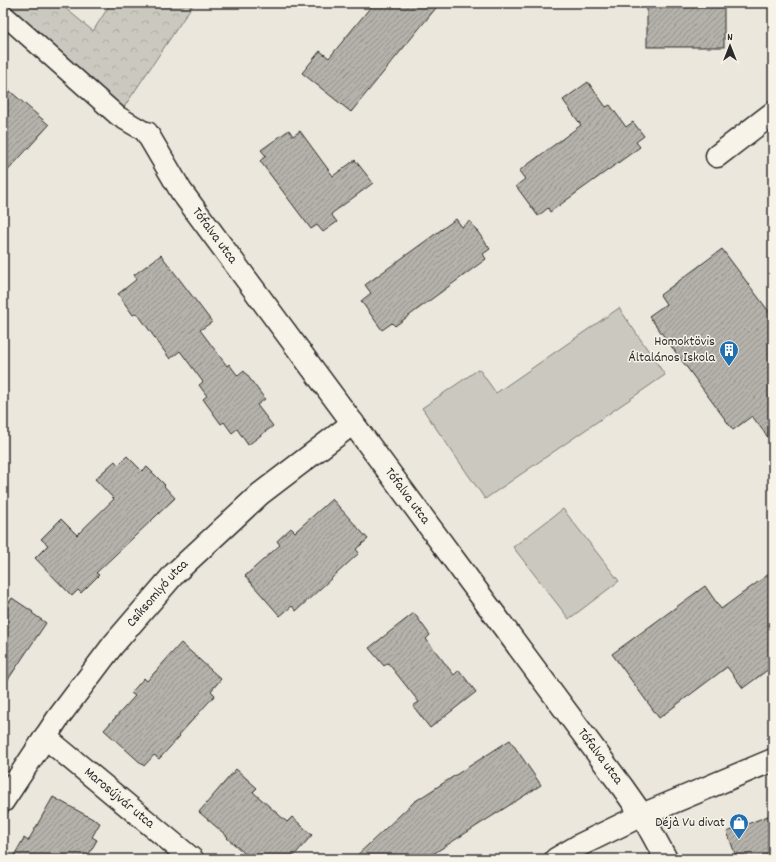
<svg xmlns="http://www.w3.org/2000/svg" width="776" height="862" font-family="Dekko,sans-serif">
<style>
.forest{fill:url(#forest-crowns);stroke:#7b7a75}
.park{fill:#cbc8bf;stroke:#7b7a75}
.building{fill:url(#building-hatch);stroke:#2b2b2b}
.lines{fill:none;stroke-linecap:round;stroke-linejoin:round}
.pedestrian-casing{stroke:#2b2b2b;stroke-width:22}
.minor-casing{stroke:#2b2b2b;stroke-width:25}
.pedestrian{stroke:#f7f3e8;stroke-width:19}
.minor{stroke:#f7f3e8;stroke-width:22}
.labels{text-anchor:middle;dominant-baseline:central;stroke-width:3;stroke-linejoin:round;paint-order:stroke}
.street-label{font-size:14px;fill:#2b2b2b;stroke:#f7f3e8}
.poi-label{font-size:14px;fill:#2b2b2b;stroke:#f7f3e8;text-anchor:end}
</style>
<defs>
<pattern id="forest-crowns" width="20" height="18" patternUnits="userSpaceOnUse"><rect width="20" height="18" fill="#cbc8bf"/><path d="M2 6a3 3 0 1 1 6 0M12 15a3 3 0 1 1 6 0" fill="none" stroke="#aeaca4"/></pattern>
<pattern id="building-hatch" width="6" height="6" patternUnits="userSpaceOnUse"><rect width="6" height="6" fill="#b5b2ab"/><path d="M-1 1l2-2M0 6l6-6M5 7l2-2" fill="none" stroke="#93918b"/></pattern>
</defs>
<rect width="100%" height="100%" fill="#ebe7dd"/>
<filter id="ink" filterUnits="userSpaceOnUse"><feTurbulence type="fractalNoise" baseFrequency=".025" numOctaves="2"/><feDisplacementMap in="SourceGraphic" scale="8" xChannelSelector="R" yChannelSelector="G"/><feConvolveMatrix kernelMatrix="1 2 1 2 8 2 1 2 1" color-interpolation-filters="sRGB"/></filter>
<g filter="url(#ink)">
<path class="forest" d="M4 3H59L93 31 111 3H194L118 116Z"/>
<g class="park">
<path d="M619 308 665 375 485 499 422 408 479 369 496 393Z"/>
<path d="M563 509 619 581 569 619 513 547Z"/>
</g>
<g class="building">
<path d="M374 3H440L351 112 302 73 320 51 329 58Z"/>
<rect x="647" y="3" width="77" height="44"/>
<path d="M588 82 606 107 610 105 626 127 633 122 644 136 636 142 640 147 550 212 548 208 538 216 516 186 525 179 519 171 581 125 563 100Z"/>
<path d="M3 85 49 125 3 176Z"/>
<path d="M289 130 293 136 300 131 333 176 355 160 373 183 331 214 337 222 323 232 317 225 311 229 260 161 266 156 261 150Z"/>
<path d="M456 219 462 227 470 221 490 249 483 254 486 259 395 326 392 323 382 330 361 301 371 293 365 285Z"/>
<path d="M722 249 773 317V444L752 416 733 430 649 316 666 304 660 295Z"/>
<path d="M161 255 212 322 200 330 227 366 229 364 238 376 244 371 265 399 257 405 273 426 248 445 237 429 232 433 224 422 221 424 203 399 207 396 199 385 203 382 180 351 170 359 137 313 133 315 118 294 137 279 134 275Z"/>
<path d="M127 456 142 471 147 467 165 485 164 486 175 498 96 573 99 575 81 593 78 590 72 596 35 558 48 545 41 539 61 519 77 535 114 499 95 479 115 461 118 465Z"/>
<path d="M332 499 368 539 356 549 359 553 296 611 292 606 280 616 245 576 280 545 277 541 291 528 295 532Z"/>
<path d="M773 571V666L743 688 727 667 659 718 612 654 705 586 721 609Z"/>
<path d="M12 598 33 612 32 613 46 623 3 687V611Z"/>
<path d="M414 613 430 635 426 639 454 675 459 670 476 692 430 728 413 706 419 702 388 663 384 666 369 648Z"/>
<path d="M181 643 221 679 211 691 215 695 179 735 180 736 159 759 154 755 144 766 104 730 135 696 131 693 144 678 147 681Z"/>
<path d="M510 740 541 785 425 859H353L414 802Z"/>
<path d="M236 769 257 788 253 792 287 822 292 817 312 835 291 859H251L227 838 228 837 199 812Z"/>
<path d="M53 797 100 823 92 837 97 840 86 859H12L24 838 28 841Z"/>
<path d="M773 814V859H737L727 832Z"/>
</g>
<g class="lines">
<g class="pedestrian-casing">
<path id="pedestrian" d="M3 14 118 116 147 133"/>
</g>
<g class="minor-casing">
<g id="minor">
<path id="s1" d="M147 133 181 191 623 788 642 815 666 859"/>
<path d="M717 156 773 113"/>
<path id="s2" d="M45 737 192 859"/>
<path id="s3" d="M3 801 58 718 113 645 175 573 260 494 353 423"/>
<path d="M556 859 580 845 642 815 773 760"/>
</g>
</g>
<use href="#pedestrian" class="pedestrian"/>
<use href="#minor" class="minor"/>
</g>
</g>
<defs>
<g id="building-pin" transform="scale(1)"><path d="M0 17L-7.5 6A9.5 9.5 0 1 1 7.5 6Z" fill="#1f6fb2" stroke="#f7f3e8"/><path d="M-4-6H4V6H1V3H-1V6H-4ZM-2.5-4.3h1.7v1.8h-1.7ZM.8-4.3h1.7v1.8H.8ZM-2.5-1h1.7V.8h-1.7ZM.8-1h1.7V.8H.8Z" fill="#fff"/></g>
<g id="shop-pin" transform="scale(1)"><path d="M0 17L-7.5 6A9.5 9.5 0 1 1 7.5 6Z" fill="#1f6fb2" stroke="#f7f3e8"/><path d="M-5-2.5h2.3a2.7 3.5 0 0 1 5.4 0H5L5.5 6h-11ZM-1.5-2.5h3a1.5 2.3 0 0 0-3 0Z" fill="#fff"/></g>
</defs>
<g fill-rule="evenodd">
<use href="#building-pin" x="729" y="350"/>
<use href="#shop-pin" x="739" y="823"/>
</g>
<g class="labels">
<g class="street-label">
<text stroke="none"><textPath href="#s1" startOffset="123">Tófalva utca</textPath></text>
<text stroke="none"><textPath href="#s1" startOffset="447">Tófalva utca</textPath></text>
<text stroke="none"><textPath href="#s3" startOffset="259">Csíksomlyó utca</textPath></text>
<text stroke="none"><textPath href="#s1" startOffset="771">Tófalva utca</textPath></text>
<text stroke="none"><textPath href="#s2" startOffset="96">Marosújvár utca</textPath></text>
</g>
<g class="poi-label">
<text x="715" y="342">Homoktövis<tspan x="715" dy="16">Általános Iskola</tspan></text>
<text x="725" y="823">Déjà Vu divat</text>
</g>
</g>
<rect width="776" height="862" fill="none" stroke="#f7f3e8" stroke-width="16"/>
<rect x="8" y="8" width="760" height="846" fill="none" stroke="#2b2b2b" stroke-width="1.5" filter="url(#ink)"/>
<g transform="translate(730 46)" stroke="#f7f3e8" stroke-width="3" paint-order="stroke">
<path d="M0-3L7 15L0 10L-7 15Z" fill="#2b2b2b"/>
<text y="-6" font-size="11" font-weight="bold" text-anchor="middle" fill="#2b2b2b">N</text>
</g>
</svg>
